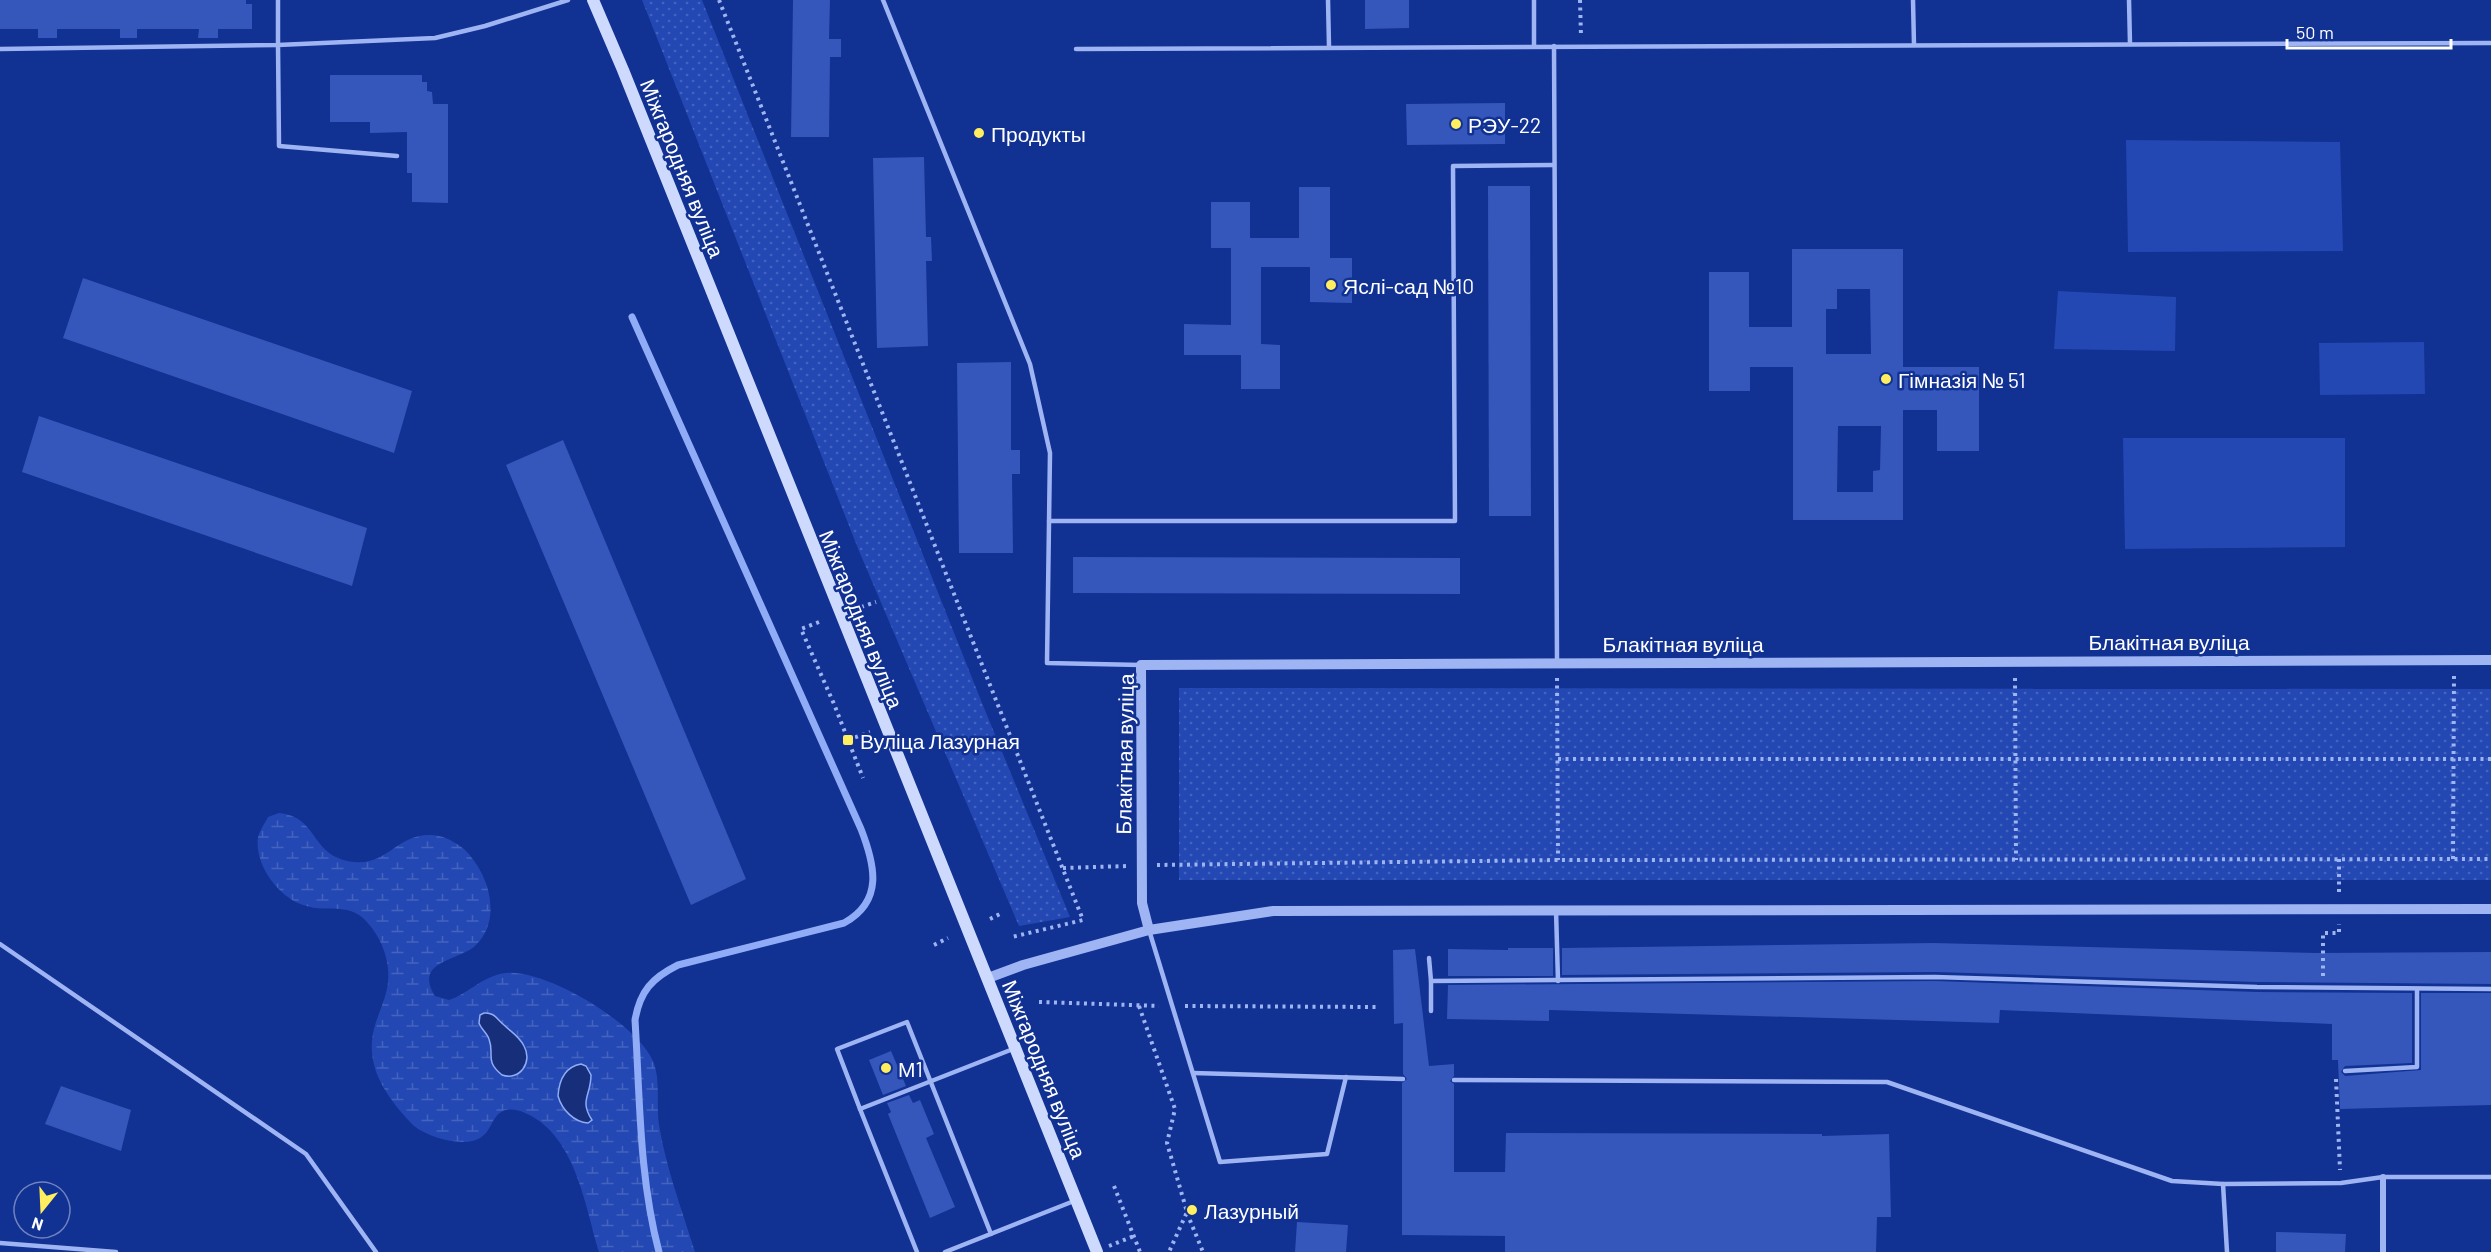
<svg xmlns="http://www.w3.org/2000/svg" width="2491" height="1252" font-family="Barlow,sans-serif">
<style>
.grass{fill:url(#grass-dots)}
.wetland{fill:url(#wetland-marsh)}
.garden{fill:#2348b3}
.water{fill:#172f7a;stroke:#90acf6;stroke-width:1.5}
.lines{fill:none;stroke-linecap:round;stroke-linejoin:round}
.stream{stroke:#90acf6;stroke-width:7}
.building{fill:#3557bb;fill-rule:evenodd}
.path{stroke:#9eb4f3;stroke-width:4;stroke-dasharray:3 4.5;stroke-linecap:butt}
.service{stroke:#9eb4f3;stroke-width:4.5}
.minor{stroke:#9eb4f3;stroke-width:6}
.tertiary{stroke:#9eb4f3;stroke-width:10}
.secondary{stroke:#cdd9fd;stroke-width:12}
.poi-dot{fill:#ffef60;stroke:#113193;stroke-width:2}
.labels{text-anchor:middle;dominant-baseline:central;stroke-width:5;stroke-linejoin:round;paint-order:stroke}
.poi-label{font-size:21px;fill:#fff;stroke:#113193;text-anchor:start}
.street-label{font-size:21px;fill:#fff;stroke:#113193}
</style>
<defs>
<pattern id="grass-dots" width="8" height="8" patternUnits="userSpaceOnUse" patternTransform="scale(1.5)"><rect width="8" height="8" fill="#2348b3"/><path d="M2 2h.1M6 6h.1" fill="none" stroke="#4463be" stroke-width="1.8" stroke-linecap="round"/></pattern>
<pattern id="wetland-marsh" width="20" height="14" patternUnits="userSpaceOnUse" patternTransform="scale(1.5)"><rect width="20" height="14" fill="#2348b3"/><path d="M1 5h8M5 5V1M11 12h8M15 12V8" fill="none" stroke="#4463be"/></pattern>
</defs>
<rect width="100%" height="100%" fill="#113193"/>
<g class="grass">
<path d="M642 0H702L982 703 1070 917 1019 926 859 551Z"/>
<path d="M1179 688 2491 689V880H1179Z"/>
</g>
<path class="wetland" d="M279 813C320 817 309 857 354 862 391 866 400 826 443 837 451 840 460 845 466 851 489 875 503 919 475 946 458 961 413 961 435 996L449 1000C468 994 484 975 506 973 547 969 637 1024 653 1061 661 1080 656 1105 659 1125 666 1168 682 1210 695 1252H599C585 1205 575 1134 525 1113 519 1110 509 1108 503 1111 491 1117 492 1131 480 1138 464 1148 425 1137 412 1124 391 1102 369 1074 372 1041 373 1024 382 1009 386 993 392 971 386 947 372 928 350 898 332 915 303 905 278 897 254 864 258 837 260 830 265 823 268 817Z"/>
<g class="garden">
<path d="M2126 140 2340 142 2343 251 2128 252Z"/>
<path d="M2058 291 2176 297 2175 351 2054 349Z"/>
<path d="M2424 342 2425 394 2320 395 2319 343Z"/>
<path d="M2123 438H2345V547L2125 549Z"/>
</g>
<g class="water">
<path d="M484 1013C494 1012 497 1019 504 1025 511 1032 519 1036 524 1046 533 1062 520 1081 502 1075 484 1060 495 1055 489 1039 487 1033 481 1029 479 1023L480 1015Z"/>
<path d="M581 1064 586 1066 591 1075C591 1096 579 1100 592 1120L588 1123C574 1122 562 1110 558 1096 559 1081 564 1067 581 1064Z"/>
</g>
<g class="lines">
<path class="stream" d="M632 317 861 829C875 865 884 901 844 923L678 965C652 978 640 991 635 1020 640 1098 639 1177 659 1252"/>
</g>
<g class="building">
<path d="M0 0H246V4H252V29H218V38H198L199 29H137V38H120V29H57V38H38V29H0Z"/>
<path d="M793 0H830L829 39H841V57H830L829 137H791Z"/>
<path d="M1365 0H1409V28L1365 29Z"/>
<path d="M330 75H422V82H427V91L432 92 433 104H448V203L412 202V173H407V132L370 133V122H330Z"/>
<path d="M1505 103V144L1407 145 1406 104Z"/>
<path d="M924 157 926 237H931L932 261H926L928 346 877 348 873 158Z"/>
<path d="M1488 186H1530L1531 516H1489Z"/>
<path d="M1299 187H1330V258H1352V303L1310 302V267H1261V344L1280 345V389H1241V355H1184V324L1231 325V248H1211V202H1250V238H1299Z"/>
<path d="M1792 249H1903V367H1979V451H1937V410H1903V520H1793V367H1750V391H1709V272H1749V327H1792ZM1837 289H1870L1871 354H1826V309H1837ZM1838 426H1881L1880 470 1873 471V492H1837Z"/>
<path d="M83 278 412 391 394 453 63 338Z"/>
<path d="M1011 362V450H1020V474H1012L1013 553H959L957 363Z"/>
<path d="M39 416 367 528 352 586 22 472Z"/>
<path d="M563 440 746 879 691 905 506 465Z"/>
<path d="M1073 557 1460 558V594L1073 593Z"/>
<path d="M1934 943 2316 953 2491 952V984L2257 982 1935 972 1562 975V948Z"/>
<path d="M1508 948H1553V976H1448V949L1508 950Z"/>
<path d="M1415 949 1429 1066 1454 1064V1076L1450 1081 1454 1084V1172H1505L1506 1133 1822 1134V1136L1889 1134 1891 1217H1877L1876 1252H1505V1236L1402 1235V1083L1407 1079 1403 1074V1023L1394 1024 1393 950Z"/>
<path d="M1935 981 2257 992 2412 993V1063L2345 1066 2341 1072 2345 1076 2421 1070V993H2491V1105L2340 1109 2338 1060H2332V1024L2000 1010 1999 1023 1549 1010V1021L1447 1019 1448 985Z"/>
<path d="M891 1051 906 1086 883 1095 869 1060Z"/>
<path d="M61 1086 131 1110 121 1151 45 1124Z"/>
<path d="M909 1095 913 1103 920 1100 934 1134 926 1138 955 1207 930 1218 888 1114 891 1112 887 1103Z"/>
<path d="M1297 1222 1348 1225 1346 1252H1295Z"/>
<path d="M2276 1232 2346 1234 2345 1252H2276Z"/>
</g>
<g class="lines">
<g class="path">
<path d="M719 0 1083 920 1012 937"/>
<path d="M1580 0 1581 36"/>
<path d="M861 607 876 602"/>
<path d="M819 622 801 629 834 704 863 778"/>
<path d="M1557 678 1558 860"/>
<path d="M2015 678 2016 860"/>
<path d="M848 740 870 732"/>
<path d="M1558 759H2491"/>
<path d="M2339 859V892"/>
<path d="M2453 859 2454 674"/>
<path d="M1157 865 1558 860 2491 859"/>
<path d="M1063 868 1128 866"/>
<path d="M990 919 1002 913"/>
<path d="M934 945 948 938"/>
<path d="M2323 976V933H2339V924"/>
<path d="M1039 1002 1159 1006"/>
<path d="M1139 1006 1175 1109 1167 1143 1187 1212 1169 1252"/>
<path d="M1185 1006 1376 1007"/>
<path d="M2336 1079 2340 1170"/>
<path d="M1114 1186 1140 1252"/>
<path d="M1187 1213 1203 1252"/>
<path d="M1109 1246 1134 1236"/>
</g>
<g class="service">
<path d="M883 0 1030 364 1050 453 1047 663 1141 665"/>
<path d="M1328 0 1329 46"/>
<path d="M1534 0V46"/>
<path d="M1913 0 1914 45"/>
<path d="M2129 0 2130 44"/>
<path d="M1554 46 1557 662"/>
<path d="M0 49 278 45V0"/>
<path d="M1076 49 2491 43"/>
<path d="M397 156 279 146 278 45 435 38 485 26 568 0"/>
<path d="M1049 521H1455L1453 166 1554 165"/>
<path d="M1556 910 1558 981"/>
<path d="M1149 930 1220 1162 1327 1154 1346 1077"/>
<path d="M0 944 306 1154 376 1252"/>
<path d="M1429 958 1431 981"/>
<path d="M1431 1011V981L1935 977 2257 987 2491 989"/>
<path d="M2345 1071 2417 1067V989"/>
<path d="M1193 1073 1403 1079"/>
<path d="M1454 1080 1887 1082 2172 1181 2223 1184"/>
<path d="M860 1109 837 1049 907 1022 991 1234"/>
<path d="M0 1243 116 1252"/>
<path d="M917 1252 860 1109 1013 1049"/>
<path d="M945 1252 1074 1201"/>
<path d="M2227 1252 2223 1184 2341 1183 2383 1177H2491"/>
</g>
<path class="minor" d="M2383 1177V1252"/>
<g class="tertiary">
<path d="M1149 930 1142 903 1141 665 2491 660"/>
<path d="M988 978 1023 965 1149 930 1273 911 2491 909"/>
</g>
<path class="secondary" d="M593 0 623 70C780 465 938 859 1097 1252"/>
</g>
<g class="poi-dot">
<circle cx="1456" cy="124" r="6"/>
<circle cx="979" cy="133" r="6"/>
<circle cx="1331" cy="285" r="6"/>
<circle cx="1886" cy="379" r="6"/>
<rect x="842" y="734" width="12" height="12" rx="3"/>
<circle cx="886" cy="1068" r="6"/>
<circle cx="1192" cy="1210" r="6"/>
</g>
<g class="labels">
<g class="poi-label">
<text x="1468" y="124">РЭУ-22</text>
<text x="991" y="133">Продукты</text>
<text x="1343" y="285">Яслі-сад №10</text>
<text x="1898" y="379">Гімназія № 51</text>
<text x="860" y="740">Вуліца Лазурная</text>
<text x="898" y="1068">М1</text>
<text x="1204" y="1210">Лазурный</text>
</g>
<g class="street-label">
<text transform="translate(683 168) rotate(68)">Міжгародняя вуліца</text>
<text transform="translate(862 619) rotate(68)">Міжгародняя вуліца</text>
<text x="2169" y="641">Блакітная вуліца</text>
<text x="1683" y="643">Блакітная вуліца</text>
<text transform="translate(1124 754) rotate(-89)">Блакітная вуліца</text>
<text transform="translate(1045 1069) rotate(68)">Міжгародняя вуліца</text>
</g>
</g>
<g transform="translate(42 1210) rotate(198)"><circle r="28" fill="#113193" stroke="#7083be" stroke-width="1.5"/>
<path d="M0-4.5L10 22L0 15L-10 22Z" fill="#ffef60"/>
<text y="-9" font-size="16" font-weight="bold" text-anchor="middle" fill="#ffffff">N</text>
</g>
<path d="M2287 39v9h164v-9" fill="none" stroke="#ffffff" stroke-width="3"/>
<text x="2296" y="39" font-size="18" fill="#ffffff" stroke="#113193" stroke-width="4.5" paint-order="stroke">50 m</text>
</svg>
